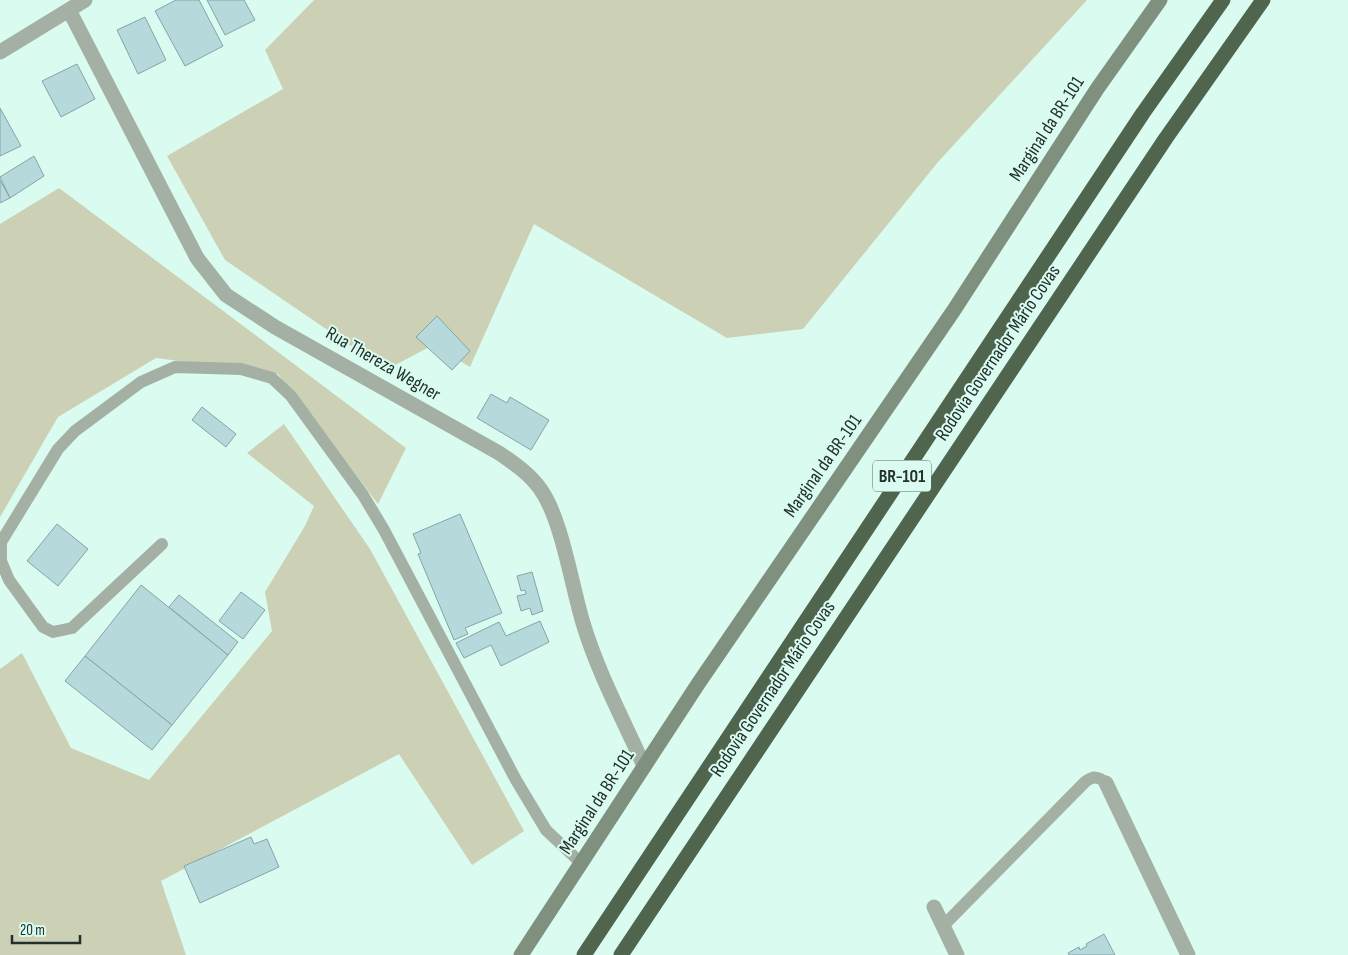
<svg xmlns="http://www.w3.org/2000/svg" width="1348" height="955" font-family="'Sofia Sans Condensed',sans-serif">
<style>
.green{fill:#ccd1b5}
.building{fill:#b6d9dc;stroke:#83a5a8}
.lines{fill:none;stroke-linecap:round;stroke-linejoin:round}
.lane{stroke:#a5b0a5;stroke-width:12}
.street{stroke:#a5b0a5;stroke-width:15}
.secondary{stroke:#80907f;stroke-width:15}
.highway{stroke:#4f654e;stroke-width:15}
.labels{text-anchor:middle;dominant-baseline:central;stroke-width:4;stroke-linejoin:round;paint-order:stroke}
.shield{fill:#dafbf0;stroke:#5a6d67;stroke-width:1}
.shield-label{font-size:18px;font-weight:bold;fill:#23302c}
.street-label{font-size:19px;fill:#23302c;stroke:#dafbf0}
</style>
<rect width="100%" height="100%" fill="#dafbf0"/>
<g class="green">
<path d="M314 0H1087L938 162 803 329 727 338 534 224 470 367 433 345 386 370 225 260 167 156 283 89 265 50Z"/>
<path d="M59 188 406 448 378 504 278 374 156 358 58 417 0 517V224Z"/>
<path d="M284 424 370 549 524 831 472 865 399 754 161 881 186 955H0V669L22 653 71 748 149 780 272 631 265 592 305 526 314 506 247 453Z"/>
</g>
<g class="building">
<path d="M176 0H199L223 46 185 66 155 11Z"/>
<path d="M207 0H244L255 20 225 35Z"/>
<path d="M145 17 166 60 138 74 117 30Z"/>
<path d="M77 64 95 99 61 117 42 81Z"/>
<path d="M0 108 21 146 0 156Z"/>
<path d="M34 156 44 176 10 198 0 177Z"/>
<path d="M0 180 10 198 0 203Z"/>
<path d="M437 316 470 351 452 370 416 337Z"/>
<path d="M491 394 507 403 510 397 549 420 531 450 477 418Z"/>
<path d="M202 407 236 434 226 447 192 420Z"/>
<path d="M460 514 502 613 465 628 468 634 454 640 418 554 421 553 413 534Z"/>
<path d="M57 524 88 549 58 586 27 561Z"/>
<path d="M532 572 543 611 532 615 530 608 521 611 517 596 526 594 525 590 521 591 517 576Z"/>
<path d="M141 585 228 655 172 725 85 656Z"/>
<path d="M241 592 265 610 243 639 219 621Z"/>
<path d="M179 595 238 642 228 655 169 607Z"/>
<path d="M540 621 549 642 501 666 491 645 464 658 456 643 499 622 506 636Z"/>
<path d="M85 656 172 725 152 750 65 681Z"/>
<path d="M251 837 254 844 267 839 279 867 200 903 184 866Z"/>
<path d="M1104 934 1115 955H1069L1068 953 1079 947 1080 950 1087 946 1086 944Z"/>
</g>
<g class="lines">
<g class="lane">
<path d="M162 544 72 628 53 632 43 627 9 580 1 561V542L58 449 75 431 141 382 175 367 241 369 272 378 291 396 363 495 384 530 516 780 546 830 581 863"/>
<path d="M943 926 1085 782C1093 776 1098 776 1106 783"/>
</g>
<g class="street">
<path d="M69 10 197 258 226 295 275 327 499 453C515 464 530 474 541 490 562 520 572 587 583 623 598 673 623 719 644 766"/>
<path d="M0 52 85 0"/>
<path d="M1106 783 1188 955"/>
<path d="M934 907 957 955"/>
</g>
<path class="secondary" d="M521 955 698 684 954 310 1097 89 1160 0"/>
<g class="highway">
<path d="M584 955 1143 113 1223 0"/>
<path d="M621 955 1166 138 1263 0"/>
</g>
</g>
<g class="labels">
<rect class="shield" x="873" y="460.5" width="58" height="31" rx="4"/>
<g class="shield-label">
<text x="902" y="476">BR-101</text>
</g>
<g class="street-label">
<text transform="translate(1047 129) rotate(-57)">Marginal da BR-101</text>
<text transform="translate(998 353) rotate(-56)">Rodovia Governador Mário Covas</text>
<text transform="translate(383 364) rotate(30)">Rua Thereza Wegner</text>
<text transform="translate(823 466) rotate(-55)">Marginal da BR-101</text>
<text transform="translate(773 689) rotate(-56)">Rodovia Governador Mário Covas</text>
<text transform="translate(597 802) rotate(-57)">Marginal da BR-101</text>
</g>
</g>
<path d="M12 935v8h68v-8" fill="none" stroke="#23302c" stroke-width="2.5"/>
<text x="20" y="935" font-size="15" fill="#23302c" stroke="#dafbf0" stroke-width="4" paint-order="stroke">20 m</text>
</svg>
